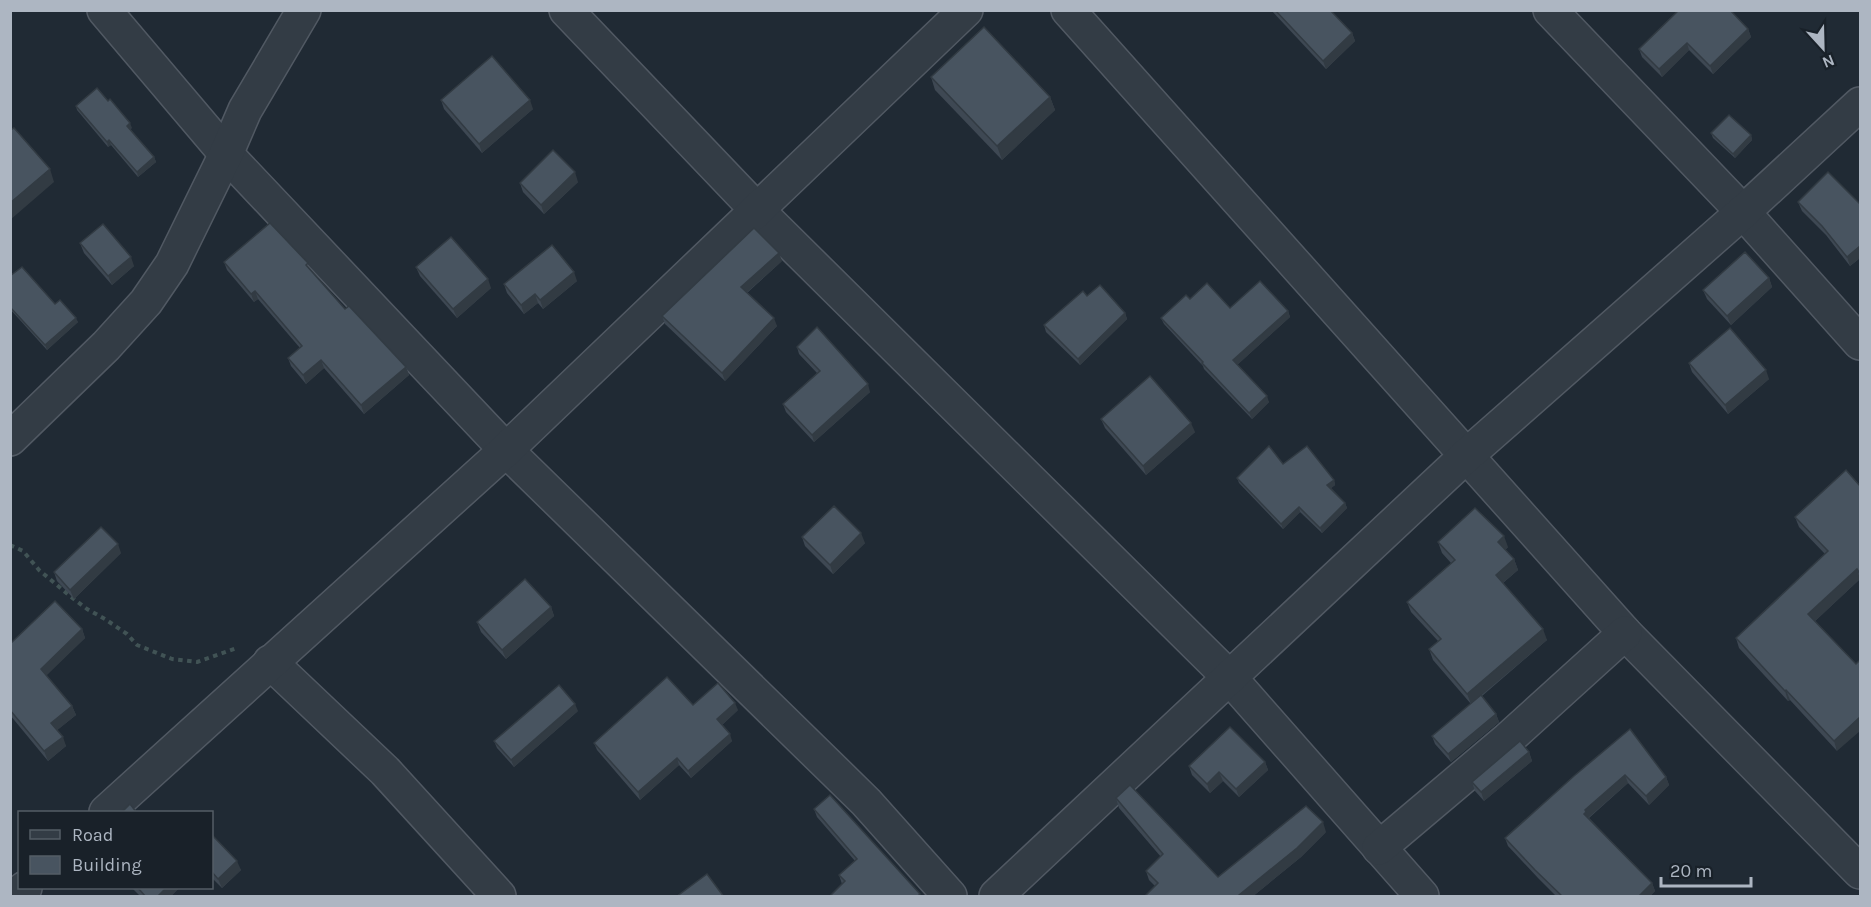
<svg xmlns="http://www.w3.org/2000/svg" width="1871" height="907" font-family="Karla,sans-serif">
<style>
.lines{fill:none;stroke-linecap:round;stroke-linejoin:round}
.minor-casing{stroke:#515963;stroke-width:36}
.path{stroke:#415355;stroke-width:4;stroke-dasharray:4.5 4.5;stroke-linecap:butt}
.minor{stroke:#333c45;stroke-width:33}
.wall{fill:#3e4853}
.shaded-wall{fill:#323b43}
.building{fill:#485460;stroke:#323b43;stroke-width:1.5}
</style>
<rect width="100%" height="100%" fill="#202a34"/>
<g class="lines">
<g class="minor-casing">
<g id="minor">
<path d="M104 10 226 154 506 450 866 802 950 896"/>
<path d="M566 10 757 210 1230 678 1422 896"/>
<path d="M1068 10 1625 633 1860 872"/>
<path d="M1550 10 1743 212 1860 343"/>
<path d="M10 439 106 346 146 302 172 264 226 154 245 110 304 10"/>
<path d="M270 662 385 771 499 896"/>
<path d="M106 812 506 450 966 10"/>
<path d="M1379 848 1508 739 1625 633"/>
<path d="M15 896 25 888"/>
<path d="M996 896 1466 456 1743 212 1860 104"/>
</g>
</g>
<path class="path" d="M10 545 23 551 39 570 70 596 87 609 105 619 127 634 137 645 172 659 197 662 237 648"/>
<use href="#minor" class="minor"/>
</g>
<g class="wall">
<path d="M1271 10H1330L1352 33 1355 41 1326 69Z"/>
<path d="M1748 29 1751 37 1713 74 1689 50 1662 77 1642 57 1639 49Z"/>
<path d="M931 77 1050 97 1055 110 1002 160 935 90Z"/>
<path d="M441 100 533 109 482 153 444 109Z"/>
<path d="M76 106 132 128 130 129 154 157 156 162 138 177 111 145 108 147 77 110Z"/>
<path d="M1711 133 1751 135 1752 140 1735 158 1713 138Z"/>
<path d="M578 182 544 214 523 192 520 183Z"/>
<path d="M1798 202 1860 204V258L1850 266 1826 235 1802 211Z"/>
<path d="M80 243 134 266 112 285 84 253Z"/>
<path d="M782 261 747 293 777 326 725 381 665 324 662 316Z"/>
<path d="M224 262 311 272 345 309 406 367 409 375 364 414 324 368 306 384 291 366 288 358 300 348 258 299 254 302 227 270Z"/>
<path d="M416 267 491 288 457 318 420 276Z"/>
<path d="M10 276 55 304 78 322 47 350 10 309Z"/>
<path d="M1769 278 1772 287 1731 325 1707 299 1703 290Z"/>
<path d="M577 281 543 309 538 303 524 314 507 293 504 284Z"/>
<path d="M1087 296 1125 313 1127 319 1080 365 1046 332 1044 325Z"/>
<path d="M1190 299 1230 308 1288 311 1290 317 1237 365 1269 402 1252 419 1204 369 1203 366 1164 324 1161 318Z"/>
<path d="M797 347 870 392 814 442 786 412 783 404 817 373 799 354Z"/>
<path d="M1689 363 1769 379 1728 414 1692 372Z"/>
<path d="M1101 419 1195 432 1146 475 1105 428Z"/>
<path d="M1283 464 1334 480 1335 485 1331 488 1345 503 1347 508 1322 533 1300 512 1283 529 1239 483 1237 478Z"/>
<path d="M1860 486V579L1815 621 1837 751 1790 700 1788 701 1739 648 1736 638 1825 554 1799 527 1795 517Z"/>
<path d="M802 537 865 543 833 574 805 546Z"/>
<path d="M1438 542 1508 547 1505 550 1514 559 1518 570 1503 583 1547 640 1482 696 1496 714 1499 722 1451 762 1435 744 1432 736 1471 704 1433 660 1429 649 1438 641 1411 612 1407 602 1451 563 1442 553Z"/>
<path d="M121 553 74 599 57 581 54 572Z"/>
<path d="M551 607 554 616 506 659 481 632 477 622Z"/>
<path d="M82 629 85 638 46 675 72 706 76 715 57 730 66 746 48 761 10 715V644Z"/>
<path d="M738 710 722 725 732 741 691 778 679 765 640 800 597 750 594 743Z"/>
<path d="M578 711 514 767 497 748 494 741Z"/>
<path d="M1630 729 1666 777 1669 785 1649 805 1628 783 1589 818 1652 883 1655 891 1649 897H1557L1538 878 1508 846 1505 838Z"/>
<path d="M1529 752 1532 761 1484 801 1475 791 1472 782Z"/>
<path d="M1265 762 1268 770 1239 797 1223 781 1210 793 1192 775 1189 766Z"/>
<path d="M1116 798 1218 877 1326 832 1301 857 1252 897H1144L1155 886 1149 880 1146 871 1161 857 1119 808Z"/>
<path d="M814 809 920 897 842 884 839 875 855 861 817 817Z"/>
<path d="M212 835 241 870 222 888 212 878Z"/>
<path d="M132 888H179L170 897H141Z"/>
</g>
<g class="shaded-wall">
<path d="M1748 29 1751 37 1713 74 1710 66Z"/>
<path d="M1352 33 1355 41 1326 69 1323 61Z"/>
<path d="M1687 43 1689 50 1662 77 1659 69Z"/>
<path d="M1050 97 1055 110 1002 160 997 146Z"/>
<path d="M530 100 533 109 482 153 479 144Z"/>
<path d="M130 123 132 128 128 130 127 126Z"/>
<path d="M1751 135 1752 140 1735 158 1733 154Z"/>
<path d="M109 140 111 145 108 147 107 142Z"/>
<path d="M154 157 156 162 138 177 137 172Z"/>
<path d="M50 169 54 182 10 220V203Z"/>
<path d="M575 172 578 182 544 214 541 205Z"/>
<path d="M1860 246V258L1850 266 1847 257Z"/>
<path d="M779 253 782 261 744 295 741 287Z"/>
<path d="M131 257 134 266 112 285 108 276Z"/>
<path d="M574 272 577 281 543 309 540 300Z"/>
<path d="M1769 278 1772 287 1731 325 1727 316Z"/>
<path d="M488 279 491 288 457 318 453 309Z"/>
<path d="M255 291 258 299 254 302 251 294Z"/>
<path d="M535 294 538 303 524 314 521 305Z"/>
<path d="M1288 311 1290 317 1235 367 1233 360Z"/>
<path d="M1125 313 1127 319 1080 365 1078 359Z"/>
<path d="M76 318 78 322 47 350 45 345Z"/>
<path d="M774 318 777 326 725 381 722 373Z"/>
<path d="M321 360 324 368 306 384 303 375Z"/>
<path d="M406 367 409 375 364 414 361 405Z"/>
<path d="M1766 370 1769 379 1728 414 1725 405Z"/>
<path d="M868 384 870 392 814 442 812 435Z"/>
<path d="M1267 396 1269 402 1252 419 1249 413Z"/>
<path d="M1191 423 1195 432 1146 475 1143 466Z"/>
<path d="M1334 480 1335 485 1329 490 1327 485Z"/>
<path d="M1345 503 1347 508 1322 533 1320 528Z"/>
<path d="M1299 507 1300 512 1283 529 1281 524Z"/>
<path d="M861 533 865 543 833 574 830 565Z"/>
<path d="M1504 536 1508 547 1502 553 1498 542Z"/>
<path d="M118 544 121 553 74 599 70 590Z"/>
<path d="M1514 559 1518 570 1499 586 1496 575Z"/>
<path d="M1857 569 1860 579 1812 624 1808 614Z"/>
<path d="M551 607 554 616 506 659 502 650Z"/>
<path d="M82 629 85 638 44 678 41 669Z"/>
<path d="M1543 629 1547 640 1471 704 1467 694Z"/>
<path d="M1786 690 1790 700 1788 701 1785 691Z"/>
<path d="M735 703 738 710 720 727 717 719Z"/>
<path d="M575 704 578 711 514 767 511 760Z"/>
<path d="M72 706 76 715 55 732 51 723Z"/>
<path d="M1496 714 1499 722 1451 762 1448 754Z"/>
<path d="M1860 717V731L1837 751 1834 741Z"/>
<path d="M730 734 732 741 691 778 688 771Z"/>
<path d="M63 737 66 746 48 761 44 751Z"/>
<path d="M1529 752 1532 761 1484 801 1481 792Z"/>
<path d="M677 758 679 765 640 800 638 792Z"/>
<path d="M1265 762 1268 770 1239 797 1236 789Z"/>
<path d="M1219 772 1223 781 1210 793 1207 784Z"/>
<path d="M1625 775 1628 783 1588 818 1584 814 1585 810Z"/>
<path d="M1666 777 1669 785 1649 805 1646 796Z"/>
<path d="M1323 822 1326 832 1301 857 1252 897H1240L1239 895Z"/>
<path d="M237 861 241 870 222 888 218 879Z"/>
<path d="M1652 883 1655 891 1649 897H1638Z"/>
<path d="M166 888H179L170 897H157Z"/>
</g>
<g class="building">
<path d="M1275 10H1330L1352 33 1323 61Z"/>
<path d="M1679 10H1730L1748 29 1710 66 1687 43 1659 69 1639 49Z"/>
<path d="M984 27 1050 97 997 146 931 77Z"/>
<path d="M492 56 530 100 479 144 441 100Z"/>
<path d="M97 88 108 101 110 99 130 123 127 126 154 157 137 172 109 140 107 142 76 106Z"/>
<path d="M1729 115 1751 135 1733 154 1711 133Z"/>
<path d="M14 128 50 169 10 203V130Z"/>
<path d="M553 150 575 172 541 205 520 183Z"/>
<path d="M1828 172 1860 204V246L1847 257 1822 226 1798 202Z"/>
<path d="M270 223 308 263 306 265 345 309 349 306 406 367 361 405 321 360 303 375 288 358 302 346 255 291 251 294 224 262Z"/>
<path d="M103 224 131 257 108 276 80 243Z"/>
<path d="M754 228 779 253 741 287 774 318 722 373 662 316Z"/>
<path d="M451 237 488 279 453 309 416 267Z"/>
<path d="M552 245 574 272 540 300 535 294 521 305 504 284Z"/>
<path d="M1745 252 1769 278 1727 316 1703 290Z"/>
<path d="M22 267 55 304 60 300 76 318 45 345 10 307V276Z"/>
<path d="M1260 281 1288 311 1233 360 1267 396 1249 413 1202 363 1203 362 1161 318 1186 295 1190 299 1207 283 1230 308Z"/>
<path d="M1100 285 1125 313 1078 359 1044 325 1083 291 1087 296Z"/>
<path d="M817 327 868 384 812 435 783 404 820 371 797 347Z"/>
<path d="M1730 328 1766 370 1725 405 1689 363Z"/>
<path d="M1150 376 1191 423 1143 466 1101 419Z"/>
<path d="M1269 446 1283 464 1307 446 1334 480 1327 485 1345 503 1320 528 1299 507 1281 524 1237 478Z"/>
<path d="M1846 470 1860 486V574L1857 569 1808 614 1856 664 1860 660V717L1834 741 1786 690 1785 691 1736 638 1828 551 1795 517Z"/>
<path d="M834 506 861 533 830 565 802 537Z"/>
<path d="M1475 508 1504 536 1498 542 1514 559 1496 575 1543 629 1467 694 1429 649 1441 639 1407 602 1455 560 1438 542Z"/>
<path d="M101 527 118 544 70 590 54 572Z"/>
<path d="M525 579 551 607 502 650 477 622Z"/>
<path d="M55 601 82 629 41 669 72 706 51 723 63 737 44 751 10 710V644Z"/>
<path d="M667 677 693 705 718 683 735 703 717 719 730 734 688 771 677 758 638 792 594 743Z"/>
<path d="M559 685 575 704 511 760 494 741Z"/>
<path d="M1481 695 1496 714 1448 754 1432 736Z"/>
<path d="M1230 727 1265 762 1236 789 1219 772 1207 784 1189 766Z"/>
<path d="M1630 729 1666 777 1646 796 1625 775 1585 810 1586 812 1584 814 1652 883 1638 897H1563L1535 870 1505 838 1574 776Z"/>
<path d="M1520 741 1529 752 1481 792 1472 782Z"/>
<path d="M1130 785 1218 877 1306 806 1323 822 1297 848 1239 895 1241 897H1144L1158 883 1146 871 1163 854 1116 798Z"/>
<path d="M830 795 920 894 917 897H829L845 881 839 875 857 859 814 809Z"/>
<path d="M130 804 137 813H121Z"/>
<path d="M212 835 237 861 218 879 212 872Z"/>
<path d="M707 874 724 897H676Z"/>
<path d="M138 888H166L157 897H146Z"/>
</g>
<rect width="1871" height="907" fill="none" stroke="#adb6c2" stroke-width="24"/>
<rect x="18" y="811" width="195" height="78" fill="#192129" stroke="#545d66" stroke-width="1.5"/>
<rect x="30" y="830" width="30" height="9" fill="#333c45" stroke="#545d66" stroke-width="1.5"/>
<text x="72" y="841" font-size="18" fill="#adb6c2">Road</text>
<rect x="30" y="856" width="30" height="18" fill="#485460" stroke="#545d66" stroke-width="1.5"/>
<text x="72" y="871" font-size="18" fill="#adb6c2">Building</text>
<g transform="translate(1823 48) rotate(158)" stroke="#192129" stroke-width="4.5" paint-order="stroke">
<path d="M0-4.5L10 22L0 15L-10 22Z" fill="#adb6c2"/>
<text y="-9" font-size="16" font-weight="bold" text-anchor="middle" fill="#adb6c2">N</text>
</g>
<path d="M1661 877v9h90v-9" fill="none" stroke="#adb6c2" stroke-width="3"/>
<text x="1670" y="877" font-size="18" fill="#adb6c2" stroke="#192129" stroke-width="4.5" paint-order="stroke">20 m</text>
</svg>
